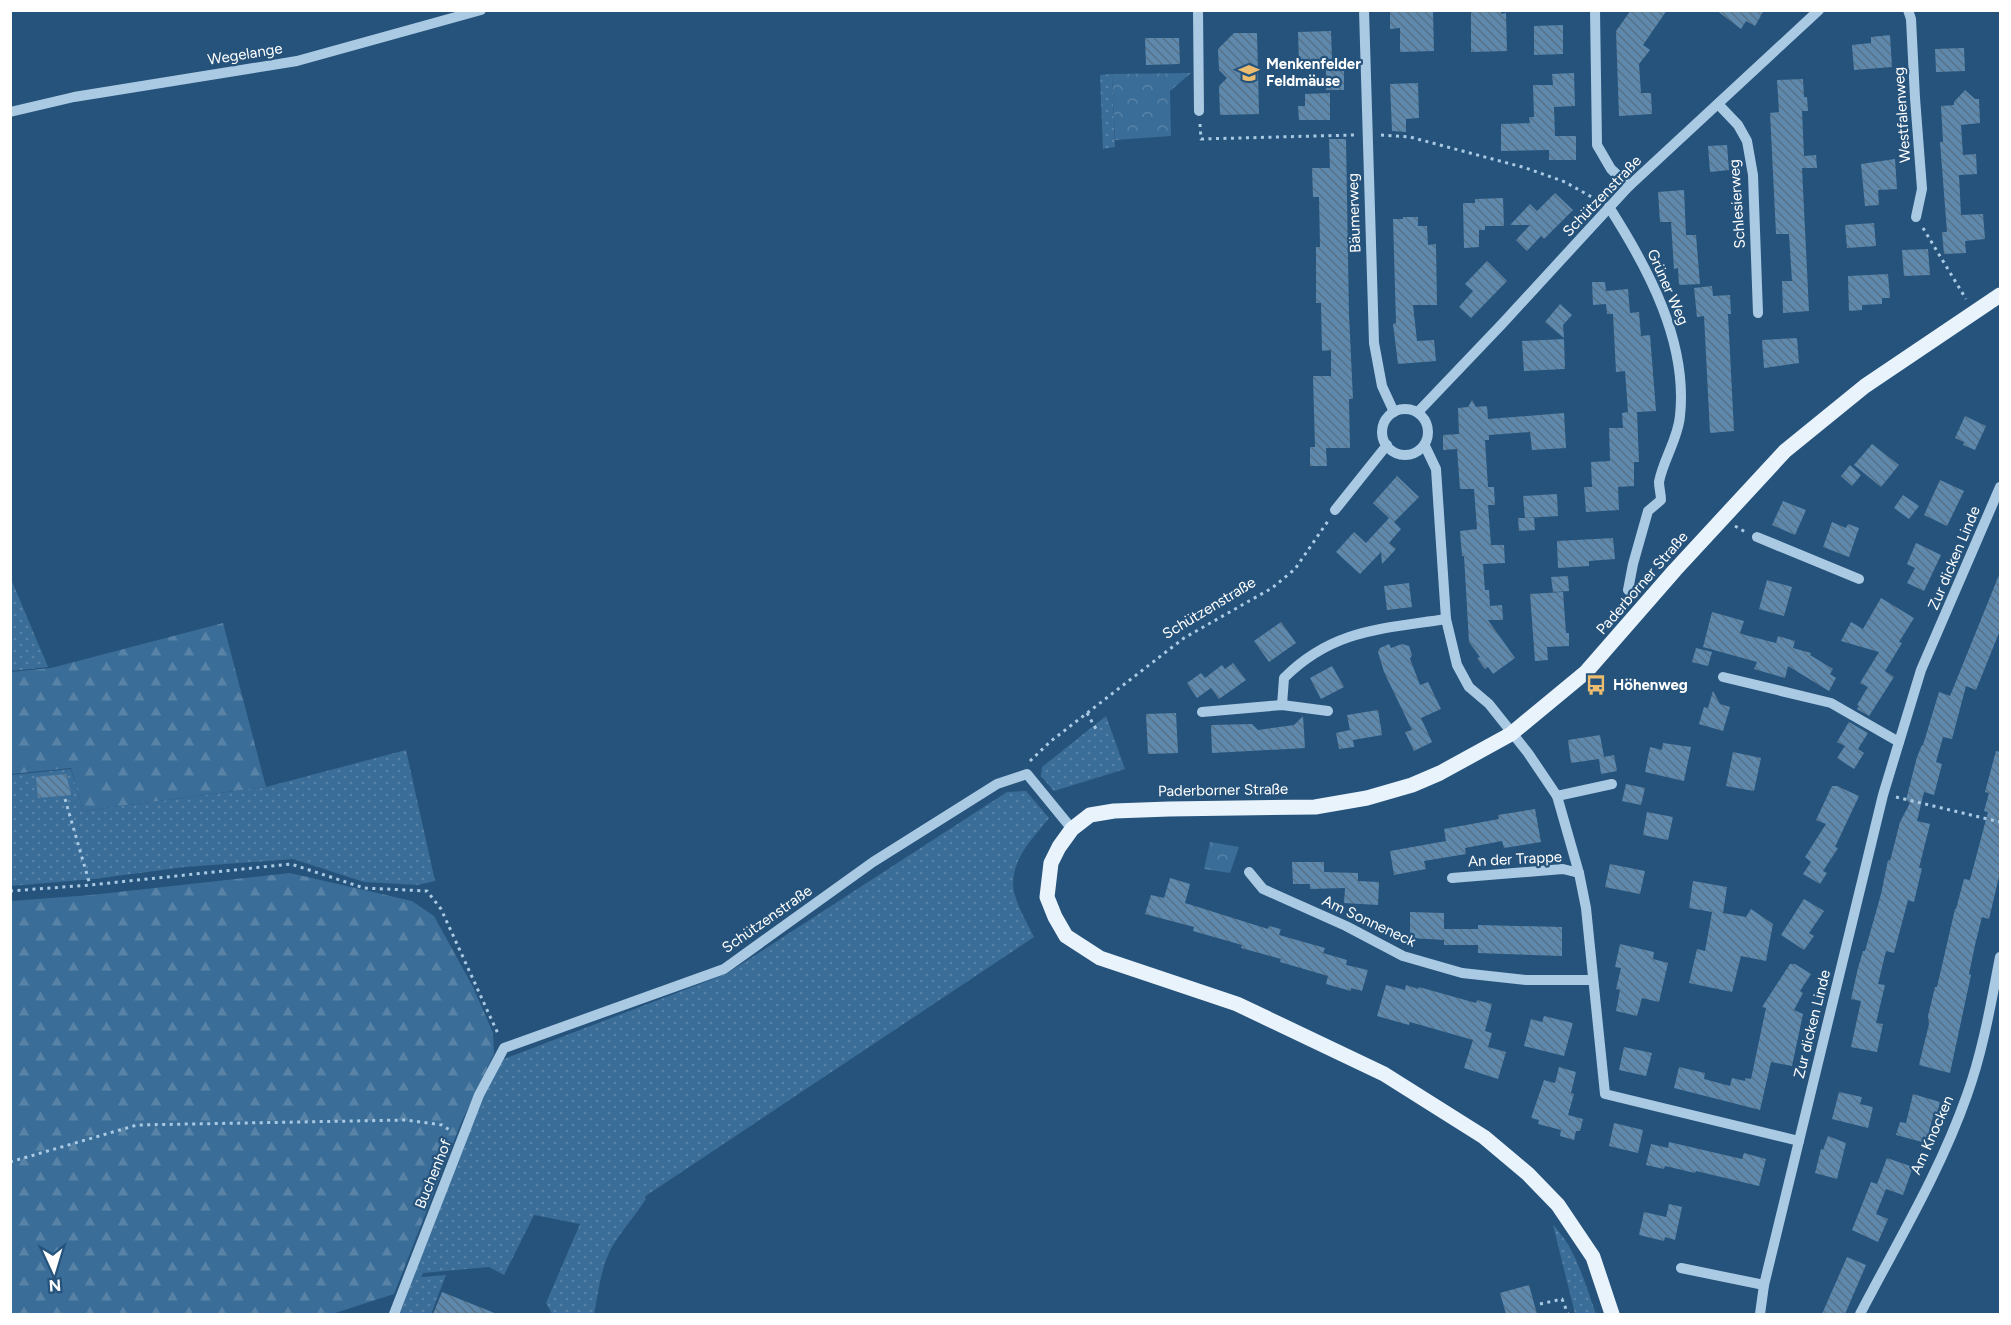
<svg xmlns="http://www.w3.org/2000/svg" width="2011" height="1325" font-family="Figtree,sans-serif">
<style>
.grass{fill:url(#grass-dots)}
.forest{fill:url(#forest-firs)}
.park{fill:url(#park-crowns)}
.building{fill:url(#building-back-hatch)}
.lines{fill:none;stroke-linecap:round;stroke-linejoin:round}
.path{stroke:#aacae4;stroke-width:3;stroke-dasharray:3 4.5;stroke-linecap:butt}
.minor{stroke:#aacae4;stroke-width:10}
.major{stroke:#e9f3fc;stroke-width:15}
.labels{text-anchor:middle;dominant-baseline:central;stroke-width:4.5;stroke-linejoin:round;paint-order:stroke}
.street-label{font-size:15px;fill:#fff;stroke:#26537b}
.poi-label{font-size:15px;font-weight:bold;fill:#fff;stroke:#26537b;text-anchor:start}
</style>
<defs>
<pattern id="grass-dots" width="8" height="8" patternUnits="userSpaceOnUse" patternTransform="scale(1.5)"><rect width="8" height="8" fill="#3a6d98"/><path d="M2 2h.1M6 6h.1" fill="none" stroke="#5883a7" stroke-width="1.8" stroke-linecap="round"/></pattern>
<pattern id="forest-firs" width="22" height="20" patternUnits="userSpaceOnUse" patternTransform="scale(1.5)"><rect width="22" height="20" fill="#3a6d98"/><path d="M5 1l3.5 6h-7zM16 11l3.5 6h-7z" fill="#5883a7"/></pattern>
<pattern id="park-crowns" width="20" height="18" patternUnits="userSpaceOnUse" patternTransform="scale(1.5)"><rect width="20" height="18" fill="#3a6d98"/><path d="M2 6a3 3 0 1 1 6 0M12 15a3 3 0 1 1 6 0" fill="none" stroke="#5883a7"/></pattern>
<pattern id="building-back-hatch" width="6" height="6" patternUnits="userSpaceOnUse" patternTransform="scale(1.5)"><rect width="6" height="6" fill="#5f89ac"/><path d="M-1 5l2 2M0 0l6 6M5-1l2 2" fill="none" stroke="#577186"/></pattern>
</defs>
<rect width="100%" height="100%" fill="#26537b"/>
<g class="grass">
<path d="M1112 74 1115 147 1103 149 1100 75Z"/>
<path d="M10 579H11L48 667 11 671Z"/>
<path d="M1106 716 1125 769 1054 791 1041 776 1042 767Z"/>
<path d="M406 750 435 881 418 885 364 882 293 859 185 867 94 879 11 886V775L71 769 83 811 266 787Z"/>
<path d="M1026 791 1049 818C1034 837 1013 857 1013 884 1013 899 1027 923 1034 937L644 1197 646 1199C636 1214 625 1227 615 1242 601 1263 599 1290 594 1314H552L546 1303 580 1224 534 1215 504 1275 489 1267 423 1273 421 1277 446 1275 431 1314H399L489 1080 504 1059 726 974 1007 792Z"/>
<path d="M1553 1225C1576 1248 1585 1284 1596 1314H1575Z"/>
</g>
<g class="forest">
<path d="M223 623 266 787 83 811 71 768 11 774V672L51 668Z"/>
<path d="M290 873 412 901 434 916 473 987 493 1033 494 1054 461 1123 394 1294 332 1314H11V901L91 895Z"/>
</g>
<g class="park">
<path d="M1191 73 1170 91 1171 136 1115 140 1112 74Z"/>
<path d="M1210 842 1239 847 1230 873 1204 869Z"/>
</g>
<g class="building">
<path d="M1390 10H1433L1434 51 1400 52V28L1390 29Z"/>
<path d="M1471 10H1501V14L1506 13 1507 51 1471 52Z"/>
<path d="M1631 10H1667L1643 45 1650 50 1639 64 1641 93H1651L1652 114 1619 116 1616 31Z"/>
<path d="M1716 10H1764L1755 26 1746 21 1741 29Z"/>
<path d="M1563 25V54L1534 55V26Z"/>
<path d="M1331 31 1332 60 1299 61 1298 32Z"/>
<path d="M1234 33H1257L1259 114 1220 115 1219 86 1227 78 1219 70 1218 49Z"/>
<path d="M1890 35 1892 67 1854 70 1852 45 1871 43V37Z"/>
<path d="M1145 38H1179L1180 64 1146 65Z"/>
<path d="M1964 48 1965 71 1936 72 1935 49Z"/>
<path d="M1344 67V90H1326V68Z"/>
<path d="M1574 73 1575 106 1554 107 1555 136H1576V160H1549V150L1501 151V124L1530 123 1529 117H1534L1533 85H1553L1552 74Z"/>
<path d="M1803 79 1804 97H1807L1808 111H1802L1804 156 1816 155 1817 168H1802L1809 311 1783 313 1782 281H1792L1789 234H1776L1770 113 1779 112 1777 80Z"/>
<path d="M1418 83 1419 118 1406 119V132L1392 131 1390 84Z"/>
<path d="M1965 90 1975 99H1979L1980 123 1961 125 1963 155 1976 154 1977 174 1959 175 1961 215 1983 214 1985 239 1965 241 1966 253 1944 254 1942 232H1947L1940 142H1943L1941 106 1954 105V102Z"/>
<path d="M1330 93V120H1299L1298 106H1305V94Z"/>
<path d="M1329 139H1346L1349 315 1353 399H1349L1350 448H1326L1327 466H1310V447H1315L1313 376H1331V350L1322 351 1321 303H1316V247H1320L1319 197H1313L1312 168H1330Z"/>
<path d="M1727 145 1729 170 1710 172 1708 146Z"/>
<path d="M1895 159 1897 189 1878 190 1879 205 1865 206 1861 164Z"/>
<path d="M1684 190 1686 235H1696L1700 284 1679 285 1678 268 1674 269 1671 222H1660L1658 192Z"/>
<path d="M1555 193 1573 210 1544 239 1541 236 1527 251 1516 240 1530 225H1510L1530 204 1537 211Z"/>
<path d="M1503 198 1504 226H1485V230H1479V247L1464 248 1463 203H1475V199Z"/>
<path d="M1403 217H1418V226H1427L1428 245 1436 244 1437 305H1413L1417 341 1434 340 1436 361 1398 364 1393 324 1396 323 1393 219H1403Z"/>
<path d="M1874 223 1876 246 1847 248 1845 225Z"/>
<path d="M1928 249 1930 275 1904 276 1902 250Z"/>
<path d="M1487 261 1507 281 1471 318 1459 307 1473 291 1465 284Z"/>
<path d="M1888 274 1890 298H1882V304L1862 305V310L1849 311 1848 276Z"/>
<path d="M1592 282H1605L1606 291 1628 289 1630 313 1639 312 1641 336 1650 335 1656 411 1637 412 1639 462H1634V486L1618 487 1619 510 1586 512 1584 487H1592L1591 462 1610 461 1609 428H1623L1622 413 1628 412 1625 371 1616 372 1613 314H1607L1606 304 1593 305Z"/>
<path d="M1712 286 1713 296 1730 295 1731 314H1728L1734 431 1710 433 1704 316 1697 317 1694 288Z"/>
<path d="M1560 304 1572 315 1563 325 1564 338 1545 322Z"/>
<path d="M1797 338 1799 363 1764 368 1762 340Z"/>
<path d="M1564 339 1565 369 1524 371 1522 341Z"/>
<path d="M1472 400 1476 407 1487 406 1488 419 1564 413 1566 448 1532 450 1530 432 1489 435V440H1485L1488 487H1494L1495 505H1488L1491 545H1504L1505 563 1483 564 1485 590H1489L1490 606 1502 605 1503 620H1488L1515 658 1493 674 1488 667 1485 669 1477 658 1480 657 1469 642 1464 556H1462L1460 531 1477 529 1474 489H1460L1457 449 1443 450V435L1459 434 1458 408 1468 407Z"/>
<path d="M1965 416 1986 426 1975 450 1963 445 1964 442 1955 438Z"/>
<path d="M1872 444 1899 465 1881 487 1854 465Z"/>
<path d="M1850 465 1861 475 1852 486 1841 476Z"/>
<path d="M1397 476 1419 497 1394 522 1401 529 1389 543 1396 549 1382 564 1381 552 1360 574 1336 552 1354 532 1366 543 1389 518 1373 503Z"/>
<path d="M1940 480 1964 491 1947 526 1924 515Z"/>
<path d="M1557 494 1558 516 1525 518 1523 496Z"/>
<path d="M1903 495 1919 506 1909 519 1894 508Z"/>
<path d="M1783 501 1806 510 1795 535 1772 525Z"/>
<path d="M1518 518H1534L1535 530 1519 531Z"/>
<path d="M1832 522 1846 528 1848 524 1859 528 1849 557 1823 547Z"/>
<path d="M1613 538 1615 559 1589 561V566L1558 568 1557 541Z"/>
<path d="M1916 543 1941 555 1924 591 1907 583 1915 568 1907 564Z"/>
<path d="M2001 570V628L1976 690 1966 686 1952 739 1943 737 1936 762 1942 764 1934 795 1924 792 1917 821 1930 824 1919 868H1922L1914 902 1908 900 1894 953 1886 951 1878 984 1885 985 1876 1023 1883 1024 1877 1052 1851 1047 1861 1001 1851 999 1858 968 1863 951H1865L1881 894 1888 860 1890 861 1900 822 1910 803 1906 800 1917 757 1922 745H1923L1939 692 1950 696Z"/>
<path d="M1568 576 1569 591 1553 592 1551 577Z"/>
<path d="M1767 580 1792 587 1784 616 1759 609Z"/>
<path d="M1409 583 1412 607 1387 610 1384 586Z"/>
<path d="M1563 592 1566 633H1569V646L1547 647 1548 660 1535 661 1530 594Z"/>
<path d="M1881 598 1914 618 1899 642 1902 643 1885 671 1894 677 1869 716 1857 709 1859 706 1857 705 1868 687 1860 683 1879 652 1841 641 1851 622 1863 629Z"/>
<path d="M1712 612 1744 621 1740 633 1745 635 1776 643 1778 636 1795 641 1793 648 1811 653 1810 655 1833 669 1830 674 1836 678 1829 691 1788 666 1785 678 1754 669 1757 662 1703 647Z"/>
<path d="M1281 622 1296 643 1269 662 1254 641Z"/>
<path d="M1389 644 1391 648 1402 644 1409 646 1412 655 1410 659 1420 685 1428 682 1441 709 1421 718 1432 742 1414 751 1405 732 1412 730 1384 672 1378 652 1380 648Z"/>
<path d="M1696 648 1712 652 1708 666 1692 662Z"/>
<path d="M1233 663 1246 680 1219 699 1211 688 1197 698 1187 683 1201 673 1205 678 1222 665 1225 669Z"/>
<path d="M1332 666 1344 687 1321 699 1310 678Z"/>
<path d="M1713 691 1720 704 1730 707 1723 731 1699 724 1704 707 1708 708Z"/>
<path d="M1378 710 1382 735 1353 740 1354 747 1339 749 1336 733 1350 730 1347 715Z"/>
<path d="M1176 713 1178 753 1148 754 1146 714Z"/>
<path d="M1303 716 1305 748 1212 753 1211 725 1252 724 1258 730 1294 725Z"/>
<path d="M1849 722 1868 733 1858 749 1864 753 1854 769 1837 758 1845 746 1837 742Z"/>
<path d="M1600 735 1604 757 1614 755 1617 771 1601 774 1599 759 1571 763 1568 740Z"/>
<path d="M1663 743 1691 747 1684 781 1645 772 1650 747 1662 750Z"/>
<path d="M1996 751 2001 752V868L1989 919 1982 917 1975 945 1969 974 1971 975 1950 1073 1919 1065 1929 1024 1928 1016 1935 987H1937L1955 909H1956L1964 879 1970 880 1988 812 1984 811 1989 793 1985 792Z"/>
<path d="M1733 752 1761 758 1754 791 1726 786Z"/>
<path d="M66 774 71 795 38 798 36 777Z"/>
<path d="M1626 784 1645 788 1641 805 1622 801Z"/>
<path d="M1832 786H1837L1859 796 1835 847 1838 848 1823 871 1827 873 1820 884 1803 874 1811 862 1805 857 1826 824 1816 820Z"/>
<path d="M1535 809 1541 842 1504 848 1502 841 1465 848 1466 854 1424 861 1426 869 1394 875 1390 851 1446 841 1444 829 1499 819 1498 815Z"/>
<path d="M1647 812 1673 817 1668 840 1643 835Z"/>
<path d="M1292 862H1324V872L1358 873V881L1379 882 1378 905 1344 903 1345 888 1310 889V884H1293Z"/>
<path d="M1610 864 1645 871 1640 894 1605 887Z"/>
<path d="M1170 878 1190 884 1185 903 1268 929 1269 926 1281 929 1279 935 1325 948 1323 953 1347 960 1346 965 1368 970 1362 991 1351 988V991L1326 984 1328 976 1280 962 1281 959 1241 948 1242 945 1193 931 1194 927 1145 914 1151 895 1164 898Z"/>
<path d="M1693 881 1727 887 1723 913 1746 917 1751 909 1773 924 1766 961 1741 956 1732 992 1689 983 1697 949 1705 951 1712 912 1689 908Z"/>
<path d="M1804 899 1824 911 1809 933 1814 936 1804 950 1781 935Z"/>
<path d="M1410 912 1444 913V929H1478V925L1562 927V956L1478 953V945H1444V940L1410 938Z"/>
<path d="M1620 944 1654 952 1653 959 1668 963 1659 1002 1642 998 1637 1016 1616 1011 1620 990 1616 989 1621 968 1615 967Z"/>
<path d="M1790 964H1795L1811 974 1800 991 1803 993 1794 1010 1803 1014 1792 1066 1771 1062 1760 1110 1674 1088 1679 1067 1705 1073 1704 1079 1730 1086 1732 1078 1745 1081V1078L1751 1079 1766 1008 1762 1007Z"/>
<path d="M1386 985 1405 990 1406 985 1418 989 1419 987 1476 1003 1477 1000 1492 1004 1485 1031 1492 1033 1488 1047 1506 1052 1498 1079 1464 1068 1473 1040 1410 1022 1409 1025 1377 1016Z"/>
<path d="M1544 1016 1573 1023 1564 1056 1524 1046 1531 1019 1542 1022Z"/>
<path d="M1624 1047 1652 1053 1646 1076 1619 1070Z"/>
<path d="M1559 1067 1576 1072 1571 1093 1574 1094 1568 1115 1583 1119 1580 1131H1576L1574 1140 1560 1136 1561 1130 1538 1124 1539 1120 1531 1118 1544 1080 1555 1083Z"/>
<path d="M1839 1092 1862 1097 1860 1104 1873 1107 1868 1128 1832 1119Z"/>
<path d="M1913 1094 1940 1102 1936 1117 1933 1116 1926 1143 1896 1135 1900 1122 1906 1123Z"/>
<path d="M1614 1123 1643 1130 1638 1153 1609 1146Z"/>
<path d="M1828 1136 1846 1143 1837 1179 1815 1173 1821 1149 1823 1150Z"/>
<path d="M1669 1142 1742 1159 1744 1153 1766 1159 1759 1186 1696 1171 1695 1173 1665 1166 1664 1169 1646 1165 1651 1144 1668 1148Z"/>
<path d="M1887 1158 1913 1167 1903 1195 1886 1189 1876 1214 1888 1219 1878 1242 1852 1230 1871 1182 1877 1184Z"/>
<path d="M1669 1204 1682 1207 1675 1240 1665 1237 1664 1241 1639 1235 1644 1212 1666 1217Z"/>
<path d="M1847 1257 1866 1265 1845 1314H1822Z"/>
<path d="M1529 1285 1537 1314H1506L1500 1293Z"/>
<path d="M442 1292 497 1314H433Z"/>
</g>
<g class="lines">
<g class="path">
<path d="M1200 124 1201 139 1354 135"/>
<path d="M1381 135 1410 137 1526 168 1565 182 1597 200"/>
<path d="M1923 228 1966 299"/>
<path d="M1735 526 1747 533"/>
<path d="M1087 713 1096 729"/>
<path d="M1030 761 1051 741 1184 638 1272 588 1295 569 1328 521"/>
<path d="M1896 797 2000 822"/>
<path d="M65 799 90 885"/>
<path d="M10 891 90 885 291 864 364 888 427 891 441 909 499 1036"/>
<path d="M10 1162 137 1125 406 1120 442 1125 451 1131"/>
<path d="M1540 1304 1562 1299 1568 1314"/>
</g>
<g class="minor">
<path d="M1198 10 1199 111"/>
<path d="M1364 10 1374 343 1382 386 1394 412"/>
<path d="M1595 10 1597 145 1611 169 1629 186"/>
<path d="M1908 10 1911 19 1915 98 1922 189 1916 217"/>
<path d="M1718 104 1738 125 1747 141 1753 175 1758 313"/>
<path d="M10 112 74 97 297 61 481 10"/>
<path d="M1609 207C1648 268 1688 342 1680 416 1678 439 1663 460 1659 482 1659 488 1661 494 1661 500L1648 511 1633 564 1628 590"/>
<circle cx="1405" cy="432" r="23"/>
<path d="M1418 412 1502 324 1628 187 1819 10"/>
<path d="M1425 446 1436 469 1446 619 1457 665 1469 687 1489 704 1528 753 1557 796 1579 873 1586 908 1605 1094 1799 1141"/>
<path d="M1335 510 1387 445"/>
<path d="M1757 537 1859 579"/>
<path d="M1723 677 1831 703 1899 742"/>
<path d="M1282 705 1284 678C1333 629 1382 629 1446 619"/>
<path d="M1202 712 1282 705 1328 711"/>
<path d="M1557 796 1612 784"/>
<path d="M1249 872 1263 889 1346 926 1403 956 1462 973 1526 980H1593"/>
<path d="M1452 878 1563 869 1579 873"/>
<path d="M1681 1268 1764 1285"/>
<path d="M394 1314 479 1095 504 1048 724 969 873 862 997 784 1027 774 1072 829"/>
<path d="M1760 1314 1764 1285 1883 795 1921 670 2000 487"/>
<path d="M1860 1314C1897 1243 1940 1172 1967 1095 1983 1051 1991 1003 2000 957"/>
</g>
<path class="major" d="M1612 1314 1593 1257 1558 1205 1528 1174 1484 1137 1384 1074 1237 1004 1100 958 1066 936 1055 917 1047 897 1051 863 1059 847 1072 829 1090 815 1114 811 1169 809 1315 807 1367 798 1412 785 1440 773 1511 734 1586 672 1675 570 1785 451 1865 386 2000 295"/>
</g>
<defs>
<g id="school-bare" transform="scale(1.62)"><path d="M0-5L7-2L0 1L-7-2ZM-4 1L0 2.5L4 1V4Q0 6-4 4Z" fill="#ecbc6f" stroke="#26537b" stroke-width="2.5" paint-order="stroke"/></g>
<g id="bus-bare" transform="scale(1.62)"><path d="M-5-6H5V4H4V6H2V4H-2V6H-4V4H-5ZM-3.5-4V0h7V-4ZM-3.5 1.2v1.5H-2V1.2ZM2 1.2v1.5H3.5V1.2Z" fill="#ecbc6f" stroke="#26537b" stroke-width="2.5" paint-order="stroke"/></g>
</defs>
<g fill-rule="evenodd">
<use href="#school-bare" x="1249" y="73"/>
<use href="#bus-bare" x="1596" y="685"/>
</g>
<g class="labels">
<g class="street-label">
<text transform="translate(245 54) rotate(-9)">Wegelange</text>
<text transform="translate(1902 115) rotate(-94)">Westfalenweg</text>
<text transform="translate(1602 196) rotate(-46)">Schützenstraße</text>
<text transform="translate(1737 204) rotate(-94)">Schlesierweg</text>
<text transform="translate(1354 213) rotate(-92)">Bäumerweg</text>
<text transform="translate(1668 287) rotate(66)">Grüner Weg</text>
<text transform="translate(1954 558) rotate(-67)">Zur dicken Linde</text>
<text transform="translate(1642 583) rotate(-49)">Paderborner Straße</text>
<text transform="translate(1209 608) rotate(-31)">Schützenstraße</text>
<text transform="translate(1223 790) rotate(-1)">Paderborner Straße</text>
<text transform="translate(1515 859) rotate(-3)">An der Trappe</text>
<text transform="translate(767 919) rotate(-35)">Schützenstraße</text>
<text transform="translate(1369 921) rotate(25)">Am Sonneneck</text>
<text transform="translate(1812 1024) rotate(-76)">Zur dicken Linde</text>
<text transform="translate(1932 1135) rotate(-66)">Am Knocken</text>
<text transform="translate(433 1174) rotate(-68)">Buchenhof</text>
</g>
<g class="poi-label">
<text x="1266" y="64">Menkenfelder<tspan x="1266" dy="17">Feldmäuse</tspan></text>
<text x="1613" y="685">Höhenweg</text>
</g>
</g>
<rect width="2011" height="1325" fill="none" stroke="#ffffff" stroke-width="24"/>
<g transform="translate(54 1271) rotate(176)" stroke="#26537b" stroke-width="4.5" paint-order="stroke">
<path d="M0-4.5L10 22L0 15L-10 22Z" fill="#ffffff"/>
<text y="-9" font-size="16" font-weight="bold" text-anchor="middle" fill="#ffffff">N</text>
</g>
</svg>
